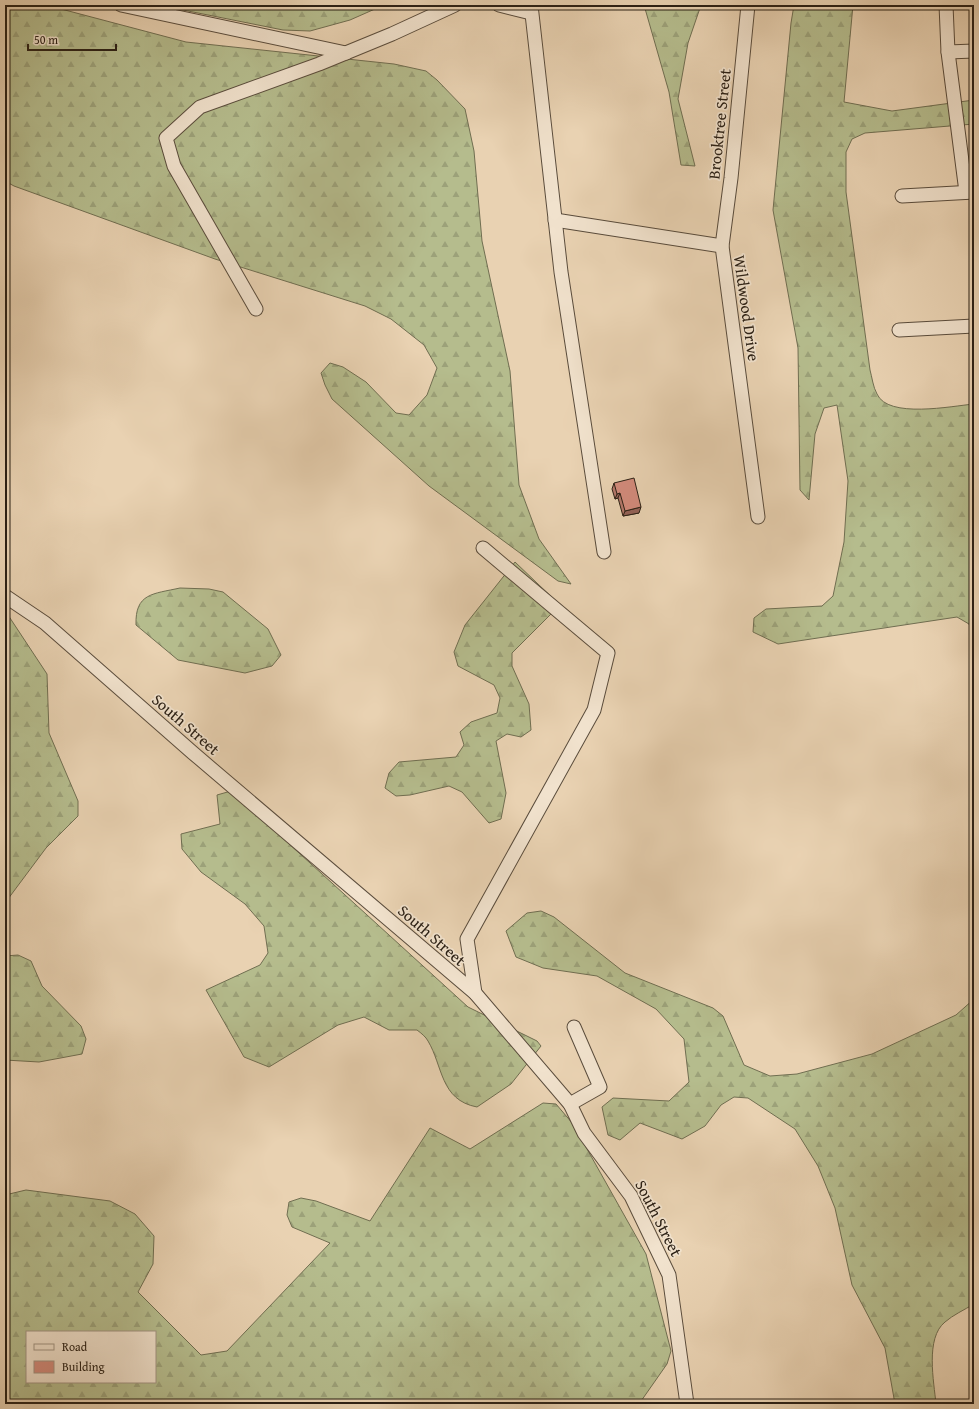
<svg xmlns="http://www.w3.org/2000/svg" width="979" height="1409" font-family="'Gentium Book Plus',serif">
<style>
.forest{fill:url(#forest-firs);stroke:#706e51;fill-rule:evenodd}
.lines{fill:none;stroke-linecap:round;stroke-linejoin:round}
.minor-casing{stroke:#5a4c3c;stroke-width:15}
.minor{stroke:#f1e2cd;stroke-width:13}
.wall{fill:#b5786b;stroke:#2b2015}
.shaded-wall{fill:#946157;stroke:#2b2015}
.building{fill:#d38b7c;stroke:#2b2015}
.labels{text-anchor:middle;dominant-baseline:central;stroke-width:3.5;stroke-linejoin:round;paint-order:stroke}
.street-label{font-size:16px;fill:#2b2015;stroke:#f1e2cd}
</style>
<defs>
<pattern id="forest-firs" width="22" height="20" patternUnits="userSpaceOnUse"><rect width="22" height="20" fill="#b5bc8d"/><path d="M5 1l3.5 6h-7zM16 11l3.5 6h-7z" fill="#9ca179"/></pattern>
</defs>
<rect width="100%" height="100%" fill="#e9d2b2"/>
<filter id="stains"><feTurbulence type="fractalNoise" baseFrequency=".005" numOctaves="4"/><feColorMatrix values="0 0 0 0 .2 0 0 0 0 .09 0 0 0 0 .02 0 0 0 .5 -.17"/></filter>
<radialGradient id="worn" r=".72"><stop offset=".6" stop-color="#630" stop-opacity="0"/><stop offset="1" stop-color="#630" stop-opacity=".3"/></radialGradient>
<g class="forest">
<path d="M5 5H46L186 42 394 64 426 71 437 80 465 109 474 151 482 241 510 371 519 485 539 539 571 584 558 581 429 486 332 399 325 385 321 373 330 363 343 367 366 382 396 413 409 415 427 395 437 368 424 345 391 319 365 306 215 259 14 186 5 181Z"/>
<path d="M158 5H384L350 20 310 31 283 30Z"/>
<path d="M644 5H701L688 43 678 99 695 166 681 165 669 92Z"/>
<path d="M794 5H853L844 102 892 111 974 100V124L865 133 852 139 846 152V192L870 370C872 377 873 387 877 394 888 419 952 406 974 404V636L969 624 957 617 778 644 753 632 754 618 766 609 822 606 833 596 844 542 848 481 837 405 824 408 815 434 809 500 800 490 798 348 773 210 791 23Z"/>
<path d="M515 562 560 605 512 653V666L529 704 531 730 521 737 507 734 496 741 506 793 501 819 489 823 462 792 449 786 410 795 396 796 385 788 389 773 399 762 456 757 464 745 460 732 471 722 497 713 500 698 494 685 458 666 454 652 465 625Z"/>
<path d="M180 588 209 589 223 592 268 629 281 655 272 666 245 673 178 660 136 625C135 593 153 594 180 588Z"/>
<path d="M5 613 8 615 47 674 49 733 78 801V816L46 848 5 903Z"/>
<path d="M231 791 468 1007 537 1041 541 1046 511 1084 477 1107C440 1100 443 1066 428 1041 426 1037 421 1033 417 1030H389L364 1017 338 1025 269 1067 244 1057 206 990 260 965 268 953 264 926 245 904 201 872 182 849 181 834 220 824 217 795Z"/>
<path d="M541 911 554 917 625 973 713 1008 723 1016 744 1065 770 1076 797 1074 872 1054 956 1015 974 999V1304C964 1310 953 1315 945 1322 925 1338 934 1382 936 1404H895L885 1348 852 1285 835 1208 818 1166 795 1129 748 1098 734 1097 721 1105 705 1126 682 1139 640 1123 620 1140 608 1135 602 1107 613 1098 669 1101 689 1082 684 1039 656 1009 597 976 543 968 516 957 506 931 527 913Z"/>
<path d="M18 955 31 961 42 986 81 1026 86 1039 82 1054 39 1062 5 1060V956Z"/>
<path d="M543 1103 556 1104 573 1124 646 1254 671 1351 667 1364 639 1404H5V1195L26 1190 110 1201 135 1214 154 1236 153 1264 138 1292 201 1355 227 1351 330 1243 292 1227 287 1215 289 1202 301 1198 316 1201 370 1221 430 1128 470 1149ZM27 1332H155V1382H27Z"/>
</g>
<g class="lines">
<g class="minor-casing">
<g id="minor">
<path d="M121 5 346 53"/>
<path d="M499 5 531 13"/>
<path d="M531 5 561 272 604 552"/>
<path d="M748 5 731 178 722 246 758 517"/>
<path d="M946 5 948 52 974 51"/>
<path d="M948 52 966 192"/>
<path d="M902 196 974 192"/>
<path d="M555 220 722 246"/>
<path d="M256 309 174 166 166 138 200 107 319 64 392 34 455 5"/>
<path d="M899 330 974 326"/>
<path d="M5 596 45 623 193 753 475 993 570 1104 584 1133 631 1196 669 1275 687 1404"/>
<path d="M475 993 467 939 594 710 608 653 483 548"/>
<path d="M570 1104 600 1087 574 1027"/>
</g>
</g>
<use href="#minor" class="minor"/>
</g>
<path class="wall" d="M614 483 639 513 623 516 618 498 615 499 612 489Z"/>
<g class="shaded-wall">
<path d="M620 493 618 498 615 499 617 494Z"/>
<path d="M641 507 639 513 623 516 625 511Z"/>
</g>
<path class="building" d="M634 478 641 507 625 511 620 493 617 494 614 483Z"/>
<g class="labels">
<g class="street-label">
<text transform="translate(719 124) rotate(-84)">Brooktree Street</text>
<text transform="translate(747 308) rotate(82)">Wildwood Drive</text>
<text transform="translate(186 724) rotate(41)">South Street</text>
<text transform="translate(432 935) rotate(41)">South Street</text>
<text transform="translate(659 1218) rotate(63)">South Street</text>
</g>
</g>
<rect width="979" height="1409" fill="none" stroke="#e9d2b2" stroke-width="20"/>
<rect x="6" y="6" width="967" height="1397" fill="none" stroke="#2b2015" stroke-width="2"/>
<rect x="10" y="10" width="959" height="1389" fill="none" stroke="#2b2015"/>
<rect x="26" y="1331" width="130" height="52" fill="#f1e2cd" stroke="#a29483"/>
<rect x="34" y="1344" width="20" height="6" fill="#f1e2cd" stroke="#a29483"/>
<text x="62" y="1351" font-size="12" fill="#2b2015">Road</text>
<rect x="34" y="1361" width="20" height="12" fill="#d38b7c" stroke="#a29483"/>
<text x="62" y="1371" font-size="12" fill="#2b2015">Building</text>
<path d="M28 44v6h88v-6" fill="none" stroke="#2b2015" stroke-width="2"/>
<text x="34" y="44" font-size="12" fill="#2b2015" stroke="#f1e2cd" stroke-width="3" paint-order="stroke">50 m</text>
<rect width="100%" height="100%" filter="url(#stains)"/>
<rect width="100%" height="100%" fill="url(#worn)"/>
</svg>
